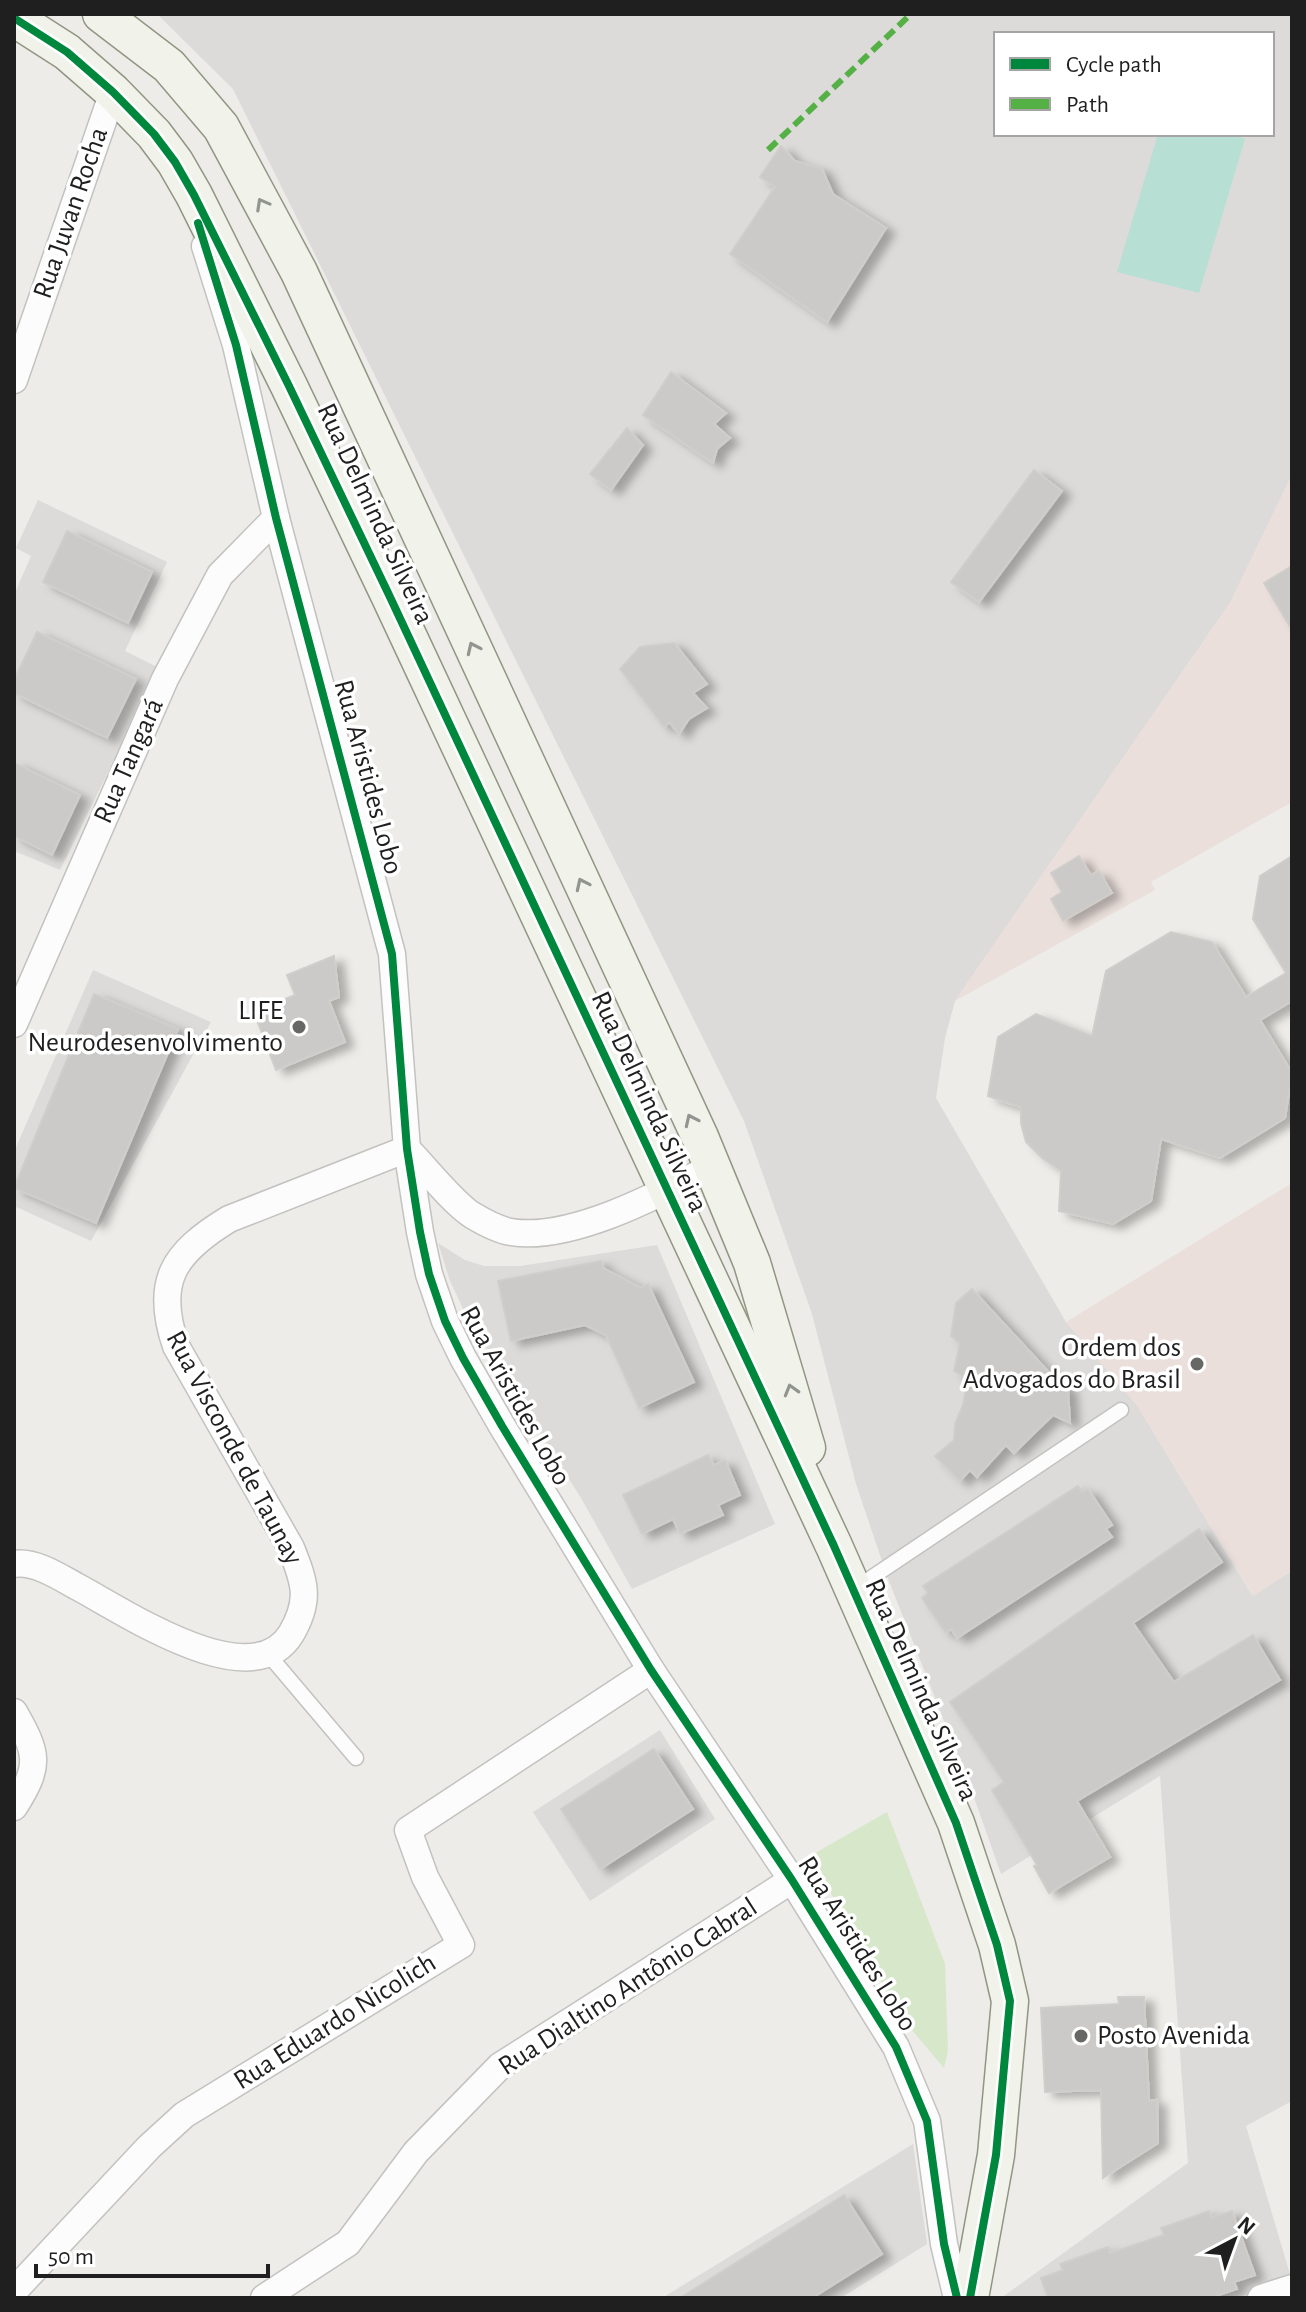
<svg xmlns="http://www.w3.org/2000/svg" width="1306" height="2312" font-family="'Alegreya Sans',sans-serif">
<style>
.residential{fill:#dcdbd9;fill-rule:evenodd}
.commercial{fill:#eadfdb}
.grass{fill:#d6e7ca}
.pitch{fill:#b8dfd4}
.building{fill:#cbcac8;stroke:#d0ceca;stroke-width:2;filter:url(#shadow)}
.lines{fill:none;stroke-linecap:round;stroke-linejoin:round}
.service-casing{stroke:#c3c2c0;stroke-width:17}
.minor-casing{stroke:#c3c2c0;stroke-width:29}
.secondary-casing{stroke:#919582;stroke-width:39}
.service{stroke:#fcfcfc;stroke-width:14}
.minor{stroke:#fcfcfc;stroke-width:26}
.secondary{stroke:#f1f3eb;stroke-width:36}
.quiet{stroke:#55b145;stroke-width:6;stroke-dasharray:12 6;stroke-linecap:butt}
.cycleway-casing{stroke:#fff;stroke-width:13}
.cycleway{stroke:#00873e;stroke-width:8}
.oneway{stroke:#92948f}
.poi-dot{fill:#676765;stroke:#fff;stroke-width:3}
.labels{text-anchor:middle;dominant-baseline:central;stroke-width:7;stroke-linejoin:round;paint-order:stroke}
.street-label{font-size:28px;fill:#1f1f1f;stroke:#fff}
.poi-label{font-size:28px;fill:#1f1f1f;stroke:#fff;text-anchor:end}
</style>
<defs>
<filter id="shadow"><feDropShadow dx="9" dy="5" stdDeviation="4" flood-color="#0004"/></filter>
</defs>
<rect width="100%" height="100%" fill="#edece8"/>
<g class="residential">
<path d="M157 14H1292V475L1230 603 955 1001 945 1038 936 1098 1066 1322 1137 1405 1252 1595 1292 1571V2101L1246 2126 1292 2281 1235 2298H1001L1188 2163 1160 1776 1001 1874 971 1789 887 1576 856 1484 812 1314 744 1121 233 89ZM996 34H1272V134H996Z"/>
<path d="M38 500 167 562 125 651 159 668 60 870 14 851V595L31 556 16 548Z"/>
<path d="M93 970 211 1022 91 1241 14 1206V1152Z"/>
<path d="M438 1243 465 1260 484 1266H520L657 1245 775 1524 632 1589 581 1498 467 1317 450 1281Z"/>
<path d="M660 1730 715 1819 590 1901 533 1812Z"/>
<path d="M913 2144 927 2244 841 2298H662Z"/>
</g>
<g class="commercial">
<path d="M1292 475V802L1151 882 1155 890 955 1001 1230 603Z"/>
<path d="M1292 1183V1571L1253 1596 1137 1405 1066 1322Z"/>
</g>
<path class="grass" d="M887 1812 945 1964 948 2051 944 2068 901 2017 810 1856Z"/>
<path class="pitch" d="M1158 134H1228L1245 139 1199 293 1117 272Z"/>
<g class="building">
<path d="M781 146 795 161 822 169 833 194 886 228 827 322 730 254 775 187 760 177Z"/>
<path d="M671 372 726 413 714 424 730 438 717 449 713 463 643 415Z"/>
<path d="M627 428 643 445 611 490 590 474Z"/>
<path d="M1034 470 1062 491 979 602 951 582Z"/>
<path d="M67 531 152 572 128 623 43 582Z"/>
<path d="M1292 566V630L1264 583Z"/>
<path d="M37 632 136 679 107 738 14 693V680Z"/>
<path d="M674 643 707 684 693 693 707 708 689 719 679 734 669 722 664 727 620 669 640 647Z"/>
<path d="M14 763 80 795 52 855 14 836Z"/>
<path d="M1079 856 1091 875 1099 871 1112 893 1063 921 1051 899 1062 892 1051 873Z"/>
<path d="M1292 856V1001L1260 1020 1292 1073 1285 1118 1220 1158 1161 1139 1151 1201 1113 1224 1059 1211 1061 1171 1042 1158 1026 1142 1021 1123V1107L988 1096 998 1037 1036 1014 1092 1036 1106 971 1171 932 1212 942 1246 997 1286 973 1253 919 1260 876Z"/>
<path d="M334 956 339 997 329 1001 345 1042 276 1070 254 1012 295 995 287 975Z"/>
<path d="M94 994 178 1029 96 1223 14 1188Z"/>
<path d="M601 1261 603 1268 641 1288 648 1284 694 1382 639 1408 606 1335 585 1325 511 1341 498 1281Z"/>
<path d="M972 1289 1057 1381 1068 1388 1070 1423 1053 1415 1014 1453 1006 1445 977 1477 970 1470 960 1481 935 1456 954 1440 955 1424 963 1405 968 1379 954 1371 960 1343 951 1336 956 1303Z"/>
<path d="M708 1455 714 1465 725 1460 740 1495 718 1505 723 1515 680 1534 673 1519 642 1534 623 1495Z"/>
<path d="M1078 1486 1082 1493 1088 1489 1112 1525 1106 1529 1112 1537 957 1638 951 1629 946 1633 922 1598 928 1593 923 1586Z"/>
<path d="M1199 1529 1222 1562 1133 1623 1174 1682 1253 1635 1280 1680 1077 1801 1110 1857 1049 1893 1034 1866 1037 1865 992 1790 1004 1782 950 1702Z"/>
<path d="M654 1749 693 1809 600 1869 561 1809Z"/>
<path d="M1118 1997H1144L1149 2101 1157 2100 1158 2143 1103 2178 1101 2090 1045 2092 1041 2008 1119 2004Z"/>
<path d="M844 2195 882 2254 812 2298H680Z"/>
<path d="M1209 2211 1211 2218 1232 2211 1255 2275 1234 2282 1237 2289 1210 2298H1048L1041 2278 1063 2270 1060 2264 1108 2247 1110 2253 1164 2235 1161 2228Z"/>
</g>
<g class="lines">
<g class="service-casing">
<g id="service">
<path d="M853 1590 1121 1410"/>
<path d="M268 1654 356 1758"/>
</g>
</g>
<g class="minor-casing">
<g id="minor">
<path d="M205 246 236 345 276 518 392 954 407 1149 420 1232 429 1274 445 1321 463 1358 502 1426 651 1670 792 1880 896 2047 927 2121 944 2244 957 2298"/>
<path d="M14 380 113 92"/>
<path d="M14 1024 165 679 220 575 276 518"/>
<path d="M14 1564C35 1561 58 1576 76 1586 122 1610 251 1699 291 1634 311 1600 305 1583 291 1548L176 1346C154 1282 173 1253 229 1219L407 1149C424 1166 453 1203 472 1215 482 1221 499 1230 511 1232 570 1242 660 1194 712 1167"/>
<path d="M14 1712C38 1754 41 1765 14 1807"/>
<path d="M14 2291 149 2147 184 2115 461 1945 425 1877 408 1830 651 1670"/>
<path d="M264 2298 348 2243 416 2152 500 2066 792 1880"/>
<path d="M1261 2298 1292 2288"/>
</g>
</g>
<g class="secondary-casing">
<g id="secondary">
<path d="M101 14 169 66 221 127 299 272 700 1137 752 1263 807 1448"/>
<path d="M14 18 67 52 113 92 154 134 175 162 194 195 289 386 390 597 834 1546 956 1823 997 1945 1010 2001 996 2155 970 2298"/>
</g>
</g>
<use href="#service" class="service"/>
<use href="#minor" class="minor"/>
<use href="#secondary" class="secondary"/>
<path class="quiet" d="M768 150 911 14"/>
<g class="cycleway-casing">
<g id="cycleway">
<path d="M14 18 67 52 113 92 154 134 175 162 194 195 289 386 390 597 834 1546 956 1823 997 1945 1010 2001 996 2155 970 2298"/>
<path d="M198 223 236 345 276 518 392 954 407 1149 420 1232 429 1274 445 1321 463 1358 502 1426 651 1670 792 1880 896 2047 927 2121 944 2244 957 2298"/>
</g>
</g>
<use href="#cycleway" class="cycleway"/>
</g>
<defs><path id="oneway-chevron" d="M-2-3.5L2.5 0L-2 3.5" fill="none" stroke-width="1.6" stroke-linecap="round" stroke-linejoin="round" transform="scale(2)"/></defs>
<g class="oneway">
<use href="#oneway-chevron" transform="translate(262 204) rotate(-119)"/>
<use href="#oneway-chevron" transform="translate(473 648) rotate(-115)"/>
<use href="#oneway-chevron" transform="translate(582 884) rotate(-115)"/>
<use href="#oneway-chevron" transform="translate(691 1120) rotate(-115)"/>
<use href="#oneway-chevron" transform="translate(791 1390) rotate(-106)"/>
</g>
<g class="poi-dot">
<circle cx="299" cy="1027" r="8"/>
<circle cx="1197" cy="1364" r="8"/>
<circle cx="1081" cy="2036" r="8"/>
</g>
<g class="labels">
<g class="street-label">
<text transform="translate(71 213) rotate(-71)">Rua Juvan Rocha</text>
<text transform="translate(375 514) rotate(65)">Rua Delminda Silveira</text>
<text transform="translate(129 761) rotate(-66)">Rua Tangará</text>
<text transform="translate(368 777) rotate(75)">Rua Aristides Lobo</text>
<text transform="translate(649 1102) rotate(65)">Rua Delminda Silveira</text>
<text transform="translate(515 1396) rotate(61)">Rua Aristides Lobo</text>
<text transform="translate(234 1448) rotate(62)">Rua Visconde de Taunay</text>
<text transform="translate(921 1690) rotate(66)">Rua Delminda Silveira</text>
<text transform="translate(857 1944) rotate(58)">Rua Aristides Lobo</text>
<text transform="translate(628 1987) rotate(-33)">Rua Dialtino Antônio Cabral</text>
<text transform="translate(335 2022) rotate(-32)">Rua Eduardo Nicolich</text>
</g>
<g class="poi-label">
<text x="283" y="1011">LIFE<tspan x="283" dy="32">Neurodesenvolvimento</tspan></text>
<text x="1181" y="1348">Ordem dos<tspan x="1181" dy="32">Advogados do Brasil</tspan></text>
<text x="1097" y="2036" text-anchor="start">Posto Avenida</text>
</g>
</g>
<rect width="1306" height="2312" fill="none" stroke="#1f1f1f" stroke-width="32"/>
<rect x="994" y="32" width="280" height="104" fill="#ffffff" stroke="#a5a5a5" stroke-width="2"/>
<rect x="1010" y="58" width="40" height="12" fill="#00873e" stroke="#a5a5a5" stroke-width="2"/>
<text x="1066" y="72" font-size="24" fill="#1f1f1f">Cycle path</text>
<rect x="1010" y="98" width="40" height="12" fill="#55b145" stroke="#a5a5a5" stroke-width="2"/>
<text x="1066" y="112" font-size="24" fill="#1f1f1f">Path</text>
<g transform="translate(1234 2240) rotate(41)" stroke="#ffffff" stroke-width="6" paint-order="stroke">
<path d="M0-6L14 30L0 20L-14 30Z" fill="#1f1f1f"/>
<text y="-12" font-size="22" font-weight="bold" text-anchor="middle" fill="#1f1f1f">N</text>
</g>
<path d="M36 2264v12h232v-12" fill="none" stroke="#1f1f1f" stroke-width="4"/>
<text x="48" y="2264" font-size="24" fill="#1f1f1f" stroke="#ffffff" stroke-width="6" paint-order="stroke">50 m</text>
</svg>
